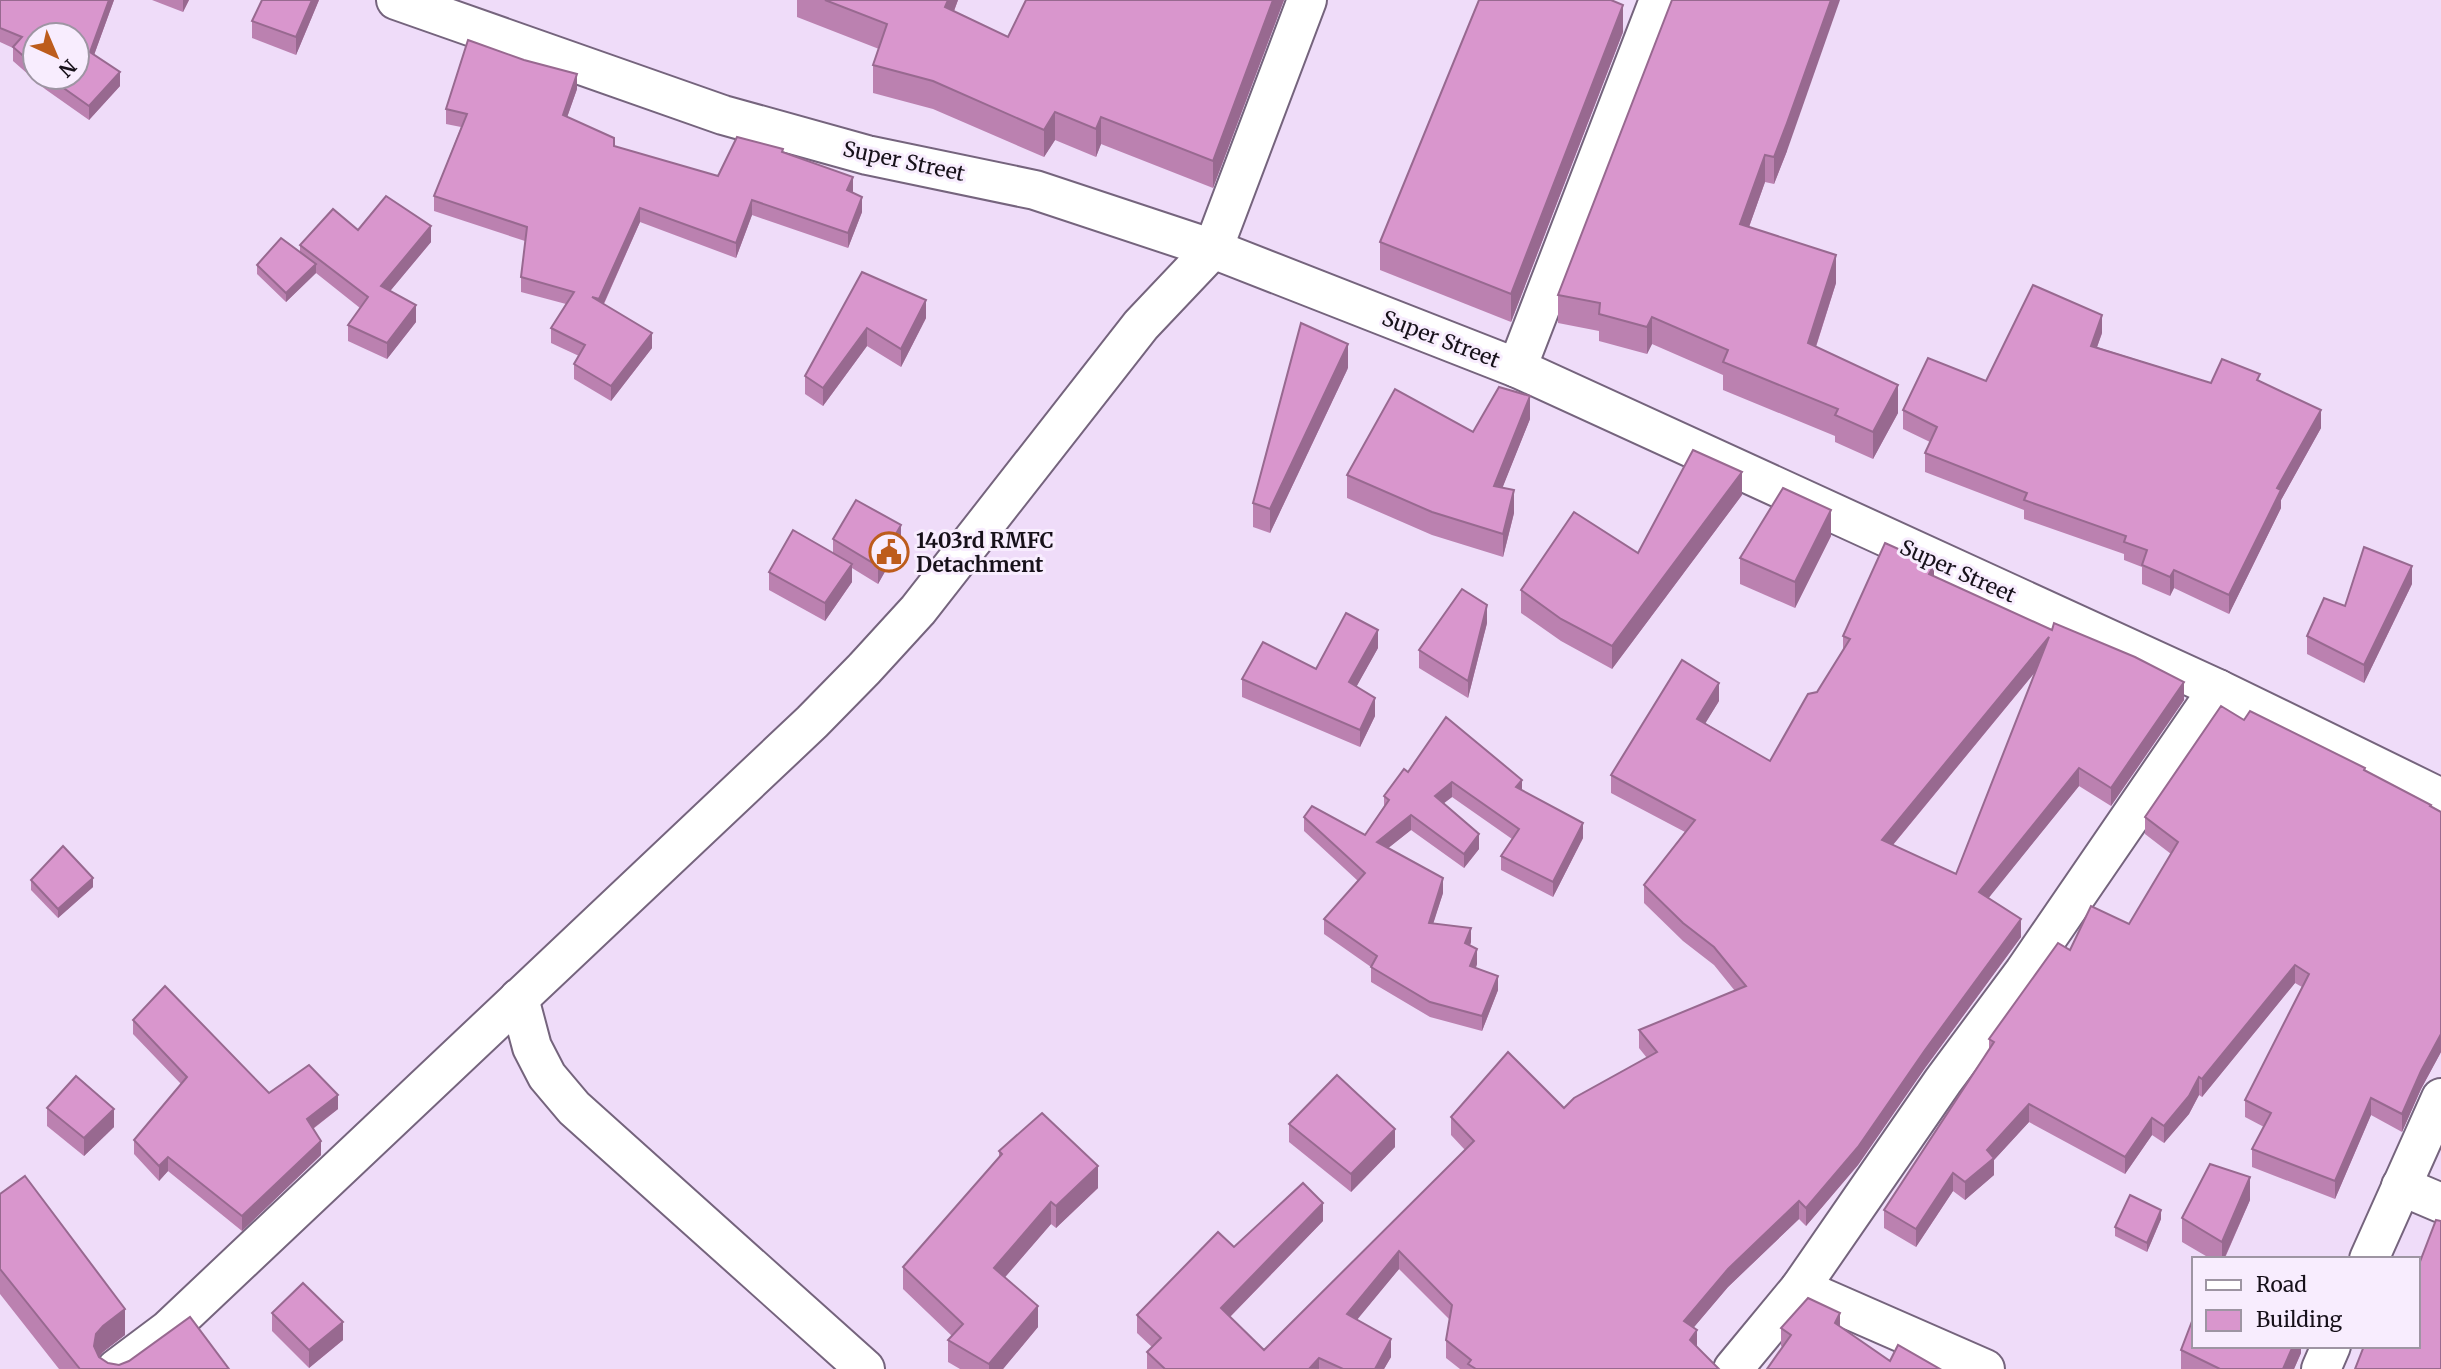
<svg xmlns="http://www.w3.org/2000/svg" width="2441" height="1369" font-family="Merriweather,serif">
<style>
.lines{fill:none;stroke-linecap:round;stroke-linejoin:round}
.minor-casing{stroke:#75647d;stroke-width:42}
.minor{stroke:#fff;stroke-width:38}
.wall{fill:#bb81b0;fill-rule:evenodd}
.shaded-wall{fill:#986990}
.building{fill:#d996cd;stroke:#986990;stroke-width:2;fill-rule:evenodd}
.labels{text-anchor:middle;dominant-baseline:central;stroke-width:6;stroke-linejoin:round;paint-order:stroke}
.street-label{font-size:21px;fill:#17111a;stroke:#f8edfe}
.poi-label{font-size:21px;font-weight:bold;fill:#17111a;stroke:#f8edfe;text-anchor:start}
</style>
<rect width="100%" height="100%" fill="#efdcf9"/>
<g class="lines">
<g class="minor-casing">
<g id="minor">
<path d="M396 0 723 115 867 155 1035 190 1213 249 1517 368 2218 689 2441 798"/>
<path d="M1517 368 1659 0"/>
<path d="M519 998 532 1047 547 1076 574 1108 865 1369"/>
<path d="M2401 1186 2441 1203"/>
<path d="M2369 1259 2441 1098"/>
<path d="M1800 1288 1985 1369"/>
<path d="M116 1369 168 1330 812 722 864 669 918 610 1141 325 1213 249 1307 0"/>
<path d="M1733 1369 1800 1288 1943 1081 2024 972 2218 689"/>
<path d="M2321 1369 2331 1346"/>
</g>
</g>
<use href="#minor" class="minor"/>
</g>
<g class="wall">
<path d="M0 0H114L94 55 120 86 89 120 45 89 13 61V48L0 42ZM35 35 77 77H35Z"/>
<path d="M152 0H189L183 12Z"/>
<path d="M319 0 296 55 252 38V21Z"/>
<path d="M797 0H958L954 11 1008 37 1026 0H1284L1213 188 1101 144 1096 157 1055 140 1044 157 933 109 873 93V65L879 49 797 17Z"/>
<path d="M1672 0 1787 151 1774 184 1765 182 1749 227 1836 283 1816 347 1898 413 1873 459 1835 442V436L1723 390V375L1652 344 1647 354 1599 341V331L1558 323V295Z"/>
<path d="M1623 32 1511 322 1380 270V242Z"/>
<path d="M577 89 567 117 614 146 718 176 783 152 853 191 852 193 862 212 848 248 752 215 736 258 640 222 604 304 652 348 611 401 574 379V364L579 356 551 343V328L566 304 521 292V277L525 241 434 211V196L461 127 446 124V109Z"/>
<path d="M358 230 431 242 390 291 416 322 387 359 348 341V325L360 308 316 273 286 302 257 274V265L300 252V245Z"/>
<path d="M862 272 926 318 901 367 867 346 823 406 805 394V376Z"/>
<path d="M2102 333 2097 347 2211 383 2260 382 2321 428 2281 500V508L2229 614 2174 588 2170 596 2142 584V567L2124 560V554L2024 519V510L1925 472V453L1930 442 1903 429V410L1986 381Z"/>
<path d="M1348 368 1270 533 1253 527V503Z"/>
<path d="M1530 419 1502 488 1514 513 1503 557 1432 535 1347 498V475L1473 432Z"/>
<path d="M1742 495 1612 669 1561 641 1521 613V590L1638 553Z"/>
<path d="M1831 536 1795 608 1740 584V558Z"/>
<path d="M833 539 901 543 878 584 852 568V582L825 621 769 590V572L833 553Z"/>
<path d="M1934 576 2184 700 2111 806 2079 786 1988 898 2021 937 1925 1068 1858 1165 1806 1226 1799 1219 1728 1287 1693 1328 1697 1347 1719 1369H1460L1446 1358V1340L1450 1320 1399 1269 1357 1319 1391 1357 1384 1369H1147V1352L1152 1347 1137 1333V1315L1234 1247 1323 1221 1230 1317 1264 1350 1465 1150 1451 1135V1117L1564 1108 1647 1058 1639 1048V1030L1735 991 1714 965 1683 941 1644 903V885L1685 832 1611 793V775L1719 701 1705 723 1770 761 1817 692 1843 650V636ZM2036 671 1956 874 1893 845Z"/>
<path d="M2412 584 2364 683 2307 654V636L2345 606Z"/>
<path d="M1487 623 1468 698 1419 668V650Z"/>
<path d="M1378 648 1356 687 1375 716 1360 747 1242 697V679L1316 669Z"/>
<path d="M2244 720 2365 771 2441 812V1052L2421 1089 2402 1132 2371 1115 2335 1199 2252 1167V1149L2264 1127 2245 1117V1100L2302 987 2295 983 2202 1097 2199 1095 2189 1114 2164 1143 2152 1135 2125 1174 2029 1122 1994 1160V1175L1965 1200 1953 1191 1916 1247 1884 1228V1210L1989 1050V1039L2070 950 2129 924 2171 854 2145 834V817Z"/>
<path d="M1408 772 1522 791 1583 838 1553 897 1501 870V856L1512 839 1452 797 1444 803 1479 849 1464 868 1411 830 1388 848 1443 893 1433 923 1471 942 1470 946 1477 964 1476 968 1498 990 1482 1031 1430 1017 1371 982V967L1324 934V919L1358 881 1304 831V817L1365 835 1384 806V796Z"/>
<path d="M31 880 93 887 58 918 31 890Z"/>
<path d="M133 1020 269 1093 338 1109 313 1129 321 1155 242 1231 168 1171 159 1181 134 1154V1140L181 1084 133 1034Z"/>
<path d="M47 1108 114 1127 84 1156 47 1126Z"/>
<path d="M1289 1124 1395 1147 1351 1192 1289 1142Z"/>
<path d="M999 1151 1098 1188 1056 1228 1051 1224 1005 1277 1038 1327 1003 1369H960L948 1362V1340L952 1336 903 1289V1267L999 1159Z"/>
<path d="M0 1194 125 1335 103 1352 99 1357 108 1363 119 1365 229 1369H59L0 1294Z"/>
<path d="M2250 1200 2225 1258 2226 1259H2211L2182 1242V1218Z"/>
<path d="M2161 1219 2147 1252 2115 1236V1227Z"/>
<path d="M272 1313 343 1340 309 1368 272 1331Z"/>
<path d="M1840 1327 1890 1361 1782 1347 1781 1346V1328Z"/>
<path d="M2301 1346V1353L2294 1369H2181V1350Z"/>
</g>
<g class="shaded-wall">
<path d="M109 0H114L90 66V52Z"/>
<path d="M183 0H189L183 12Z"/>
<path d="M312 0H319L296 55V37Z"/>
<path d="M948 0H958L945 35V7Z"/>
<path d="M1273 0H1284L1213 188V161Z"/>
<path d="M1831 0H1840L1787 151 1774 184V157Z"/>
<path d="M1623 5V32L1511 322V294Z"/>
<path d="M120 72V86L89 120V106Z"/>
<path d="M577 74V89L563 129V115Z"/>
<path d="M1055 112V140L1044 157V130Z"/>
<path d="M1101 117V144L1096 157V129Z"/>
<path d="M1765 155V182L1740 252V224Z"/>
<path d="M853 177V191L847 205V190Z"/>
<path d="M862 197V212L848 248V233Z"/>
<path d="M752 200V215L736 258V243Z"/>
<path d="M640 208V222L599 314V299Z"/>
<path d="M431 226V242L381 302V286Z"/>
<path d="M1836 255V283L1808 371V343Z"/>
<path d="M316 264V273L286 302V293Z"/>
<path d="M926 300V318L901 367V349Z"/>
<path d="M416 305V322L387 359V343Z"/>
<path d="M2102 315V333L2091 364V346Z"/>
<path d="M1652 317V344L1647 354V327Z"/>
<path d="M867 328V346L823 406V388Z"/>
<path d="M652 333V348L611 401V386Z"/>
<path d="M1348 344V368L1270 533V509Z"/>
<path d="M1898 385V413L1873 459V432Z"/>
<path d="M1530 396V419L1494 509V486Z"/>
<path d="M2321 410V428L2281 500V508L2229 614V595L2277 488Z"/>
<path d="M1742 472V495L1612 669V646Z"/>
<path d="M1514 490V513L1503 557V534Z"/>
<path d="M1831 510V536L1795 608V582Z"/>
<path d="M901 525V543L878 584V566Z"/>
<path d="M852 564V582L825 621V603Z"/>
<path d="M1934 565V583L1929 574Z"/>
<path d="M2412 566V584L2364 683V665Z"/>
<path d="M2174 570V588L2170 596V577Z"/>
<path d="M1487 605V623L1468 698V681Z"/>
<path d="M1378 630V648L1349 700V682Z"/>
<path d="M2049 637V655L1882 858V840Z"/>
<path d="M2184 682V700L2111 806V788Z"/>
<path d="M1719 683V701L1697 737V719Z"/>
<path d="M1375 698V716L1360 747V730Z"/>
<path d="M2079 768V786L1979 910V892Z"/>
<path d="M1522 780V795L1516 787Z"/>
<path d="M1452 782V797L1435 810V796Z"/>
<path d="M1411 815V830L1377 857V842Z"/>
<path d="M1583 823V838L1553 897V882Z"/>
<path d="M1479 834V849L1464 868V854Z"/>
<path d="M93 878V887L58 918V909Z"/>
<path d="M1443 878V893L1429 937V923Z"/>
<path d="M2021 919V937L1925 1068 1858 1165 1806 1226V1208L1925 1050Z"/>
<path d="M1471 928V942L1465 958V943Z"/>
<path d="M1477 949V964L1470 981V966Z"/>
<path d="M2295 965V983L2202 1097V1079Z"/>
<path d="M1498 976V990L1482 1031V1016Z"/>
<path d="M2441 1034V1052L2421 1089 2402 1132V1114L2421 1071Z"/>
<path d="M2199 1077V1095L2189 1114 2164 1143V1126Z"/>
<path d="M338 1095V1109L307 1133V1119Z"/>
<path d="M2371 1098V1115L2335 1199V1181Z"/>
<path d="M2029 1104V1122L1994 1160V1175L1965 1200V1182L1987 1150Z"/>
<path d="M114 1109V1127L84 1156V1138Z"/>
<path d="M2152 1118V1135L2125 1174V1157Z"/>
<path d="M1395 1129V1147L1351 1192V1174Z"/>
<path d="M321 1141V1155L242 1231V1216Z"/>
<path d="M168 1157V1171L159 1181V1166Z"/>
<path d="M1098 1166V1188L1056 1228V1206Z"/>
<path d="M1953 1173V1191L1916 1247V1229Z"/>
<path d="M2250 1177V1200L2224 1259H2222V1242Z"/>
<path d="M1799 1201V1219L1728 1287 1684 1339V1321L1728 1269Z"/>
<path d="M1051 1202V1224L994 1290V1268Z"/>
<path d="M1323 1203V1221L1221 1326V1308Z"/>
<path d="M2161 1210V1219L2147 1252V1243Z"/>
<path d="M1399 1251V1269L1347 1332V1314Z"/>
<path d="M1038 1306V1327L1003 1369H989V1364Z"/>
<path d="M125 1309V1335L103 1352 96 1360 94 1346 96 1334 103 1326Z"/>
<path d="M1840 1313V1331L1835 1323Z"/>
<path d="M343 1322V1340L309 1368V1350Z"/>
<path d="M1697 1330V1348L1690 1340Z"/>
<path d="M1391 1339V1357L1384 1369H1375Z"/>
<path d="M2293 1346H2301V1353L2294 1369H2283Z"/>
<path d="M1319 1358V1369H1309Z"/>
</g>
<g class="building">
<path d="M0 0H109L90 52 120 72 89 106 48 77H77V35H35V66L13 47 22 37 0 28Z"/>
<path d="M262 0H312L296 37 252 21Z"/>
<path d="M825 0H948L945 7 1008 37 1026 0H1273L1213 161 1101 117 1096 129 1055 112 1044 130 933 81 873 65 887 24Z"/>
<path d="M1479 0H1611L1623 5 1511 294 1380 242Z"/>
<path d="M1672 0H1831L1787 123 1774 157 1765 155 1740 224 1836 255 1808 343 1898 385 1873 432 1835 415 1838 409 1723 362 1728 350 1652 317 1647 327 1599 314 1600 303 1558 295Z"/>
<path d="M468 40 524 60 577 74 563 115 614 138V146L718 176 737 137 783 149 782 152 853 177 847 190 862 197 848 233 752 200 736 243 640 208 599 299 592 297 652 333 611 386 574 364 585 345 551 328 574 292 521 277 527 227 434 196 467 114 446 109Z"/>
<path d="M386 196 431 226 381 286 416 305 387 343 348 325 368 297 300 245 333 209 358 230Z"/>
<path d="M281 238 316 264 286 293 257 265Z"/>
<path d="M862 272 926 300 901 349 867 328 823 388 805 376Z"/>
<path d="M2033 285 2102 315 2091 346 2211 383 2222 359 2260 374 2257 380 2321 410 2277 488 2281 490 2229 595 2174 570 2170 577 2142 565 2147 550 2124 542 2126 536 2024 500 2027 493 1925 453 1937 427 1903 410 1928 358 1986 381Z"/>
<path d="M1301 323 1348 344 1270 509 1253 503Z"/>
<path d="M1499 387 1530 396 1494 486 1514 490 1503 534 1432 512 1347 475 1395 389 1473 432Z"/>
<path d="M1693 450 1742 472 1612 646 1561 619 1521 590 1574 512 1638 553Z"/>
<path d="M1783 488 1831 510 1795 582 1740 558Z"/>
<path d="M856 500 901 525 878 566 833 539Z"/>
<path d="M793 530 852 564 825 603 769 572Z"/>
<path d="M1885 543 1934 565 1929 574 2052 630 2054 623 2135 657 2184 682 2111 788 2079 768 1979 892 2021 919 1925 1050 1858 1147 1806 1208 1799 1201 1728 1269 1684 1321 1697 1330 1690 1340 1719 1369H1476L1468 1364 1471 1360 1446 1340 1452 1305 1399 1251 1347 1314 1391 1339 1375 1369H1343L1319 1358 1309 1369H1165L1147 1352 1161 1338 1137 1315 1218 1232 1234 1247 1303 1183 1323 1203 1221 1308 1264 1350 1474 1141 1451 1117 1508 1052 1564 1108 1574 1098 1657 1052 1639 1030 1746 986 1714 947 1683 923 1644 885 1695 820 1611 775 1682 660 1719 683 1697 719 1770 761 1808 694 1817 692 1850 639 1843 636ZM2049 637 1956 874 1882 840Z"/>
<path d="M2364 547 2412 566 2364 665 2307 636 2324 598 2345 606Z"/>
<path d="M1462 589 1487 605 1468 681 1419 650Z"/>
<path d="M1346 613 1378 630 1349 682 1375 698 1360 730 1242 679 1263 642 1316 669Z"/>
<path d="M2221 706 2244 720 2250 711 2365 768 2364 770 2431 805 2430 806 2441 812V1034L2421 1071 2402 1114 2371 1098 2335 1181 2252 1149 2271 1113 2245 1100 2309 974 2295 965 2202 1079 2199 1077 2189 1096 2164 1126 2152 1118 2125 1157 2029 1104 1987 1150 1994 1158 1965 1182 1953 1173 1916 1229 1884 1210 1994 1042 1989 1039 2058 943 2070 950 2091 906 2129 924 2178 842 2145 817Z"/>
<path d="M1446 717 1522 780 1516 787 1583 823 1553 882 1501 856 1519 829 1452 782 1435 796 1479 834 1464 854 1411 815 1377 842 1443 878 1429 923 1471 928 1465 943 1477 949 1470 966 1498 976 1482 1016 1430 1002 1371 967 1377 956 1324 919 1365 873 1304 817 1312 806 1365 835 1389 800 1384 796 1404 769 1408 772Z"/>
<path d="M63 846 93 878 58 909 31 880Z"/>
<path d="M165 986 269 1093 309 1065 338 1095 307 1119 321 1141 242 1216 168 1157 159 1166 134 1140 187 1077 133 1020Z"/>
<path d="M1337 1075 1395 1129 1351 1174 1289 1124Z"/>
<path d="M76 1076 114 1109 84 1138 47 1108Z"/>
<path d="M1042 1113 1098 1166 1056 1206 1051 1202 994 1268 1038 1306 989 1364 948 1340 963 1324 903 1267 1002 1154 999 1151Z"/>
<path d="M2210 1164 2250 1177 2222 1242 2182 1218Z"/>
<path d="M25 1176 125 1309 103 1326 96 1334 94 1346 99 1357 108 1363 119 1365 129 1361 190 1317 229 1369H80L0 1269V1194Z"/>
<path d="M2130 1195 2161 1210 2147 1243 2115 1227Z"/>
<path d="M2436 1220 2441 1221V1369H2355L2364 1346H2418V1267Z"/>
<path d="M303 1283 343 1322 309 1350 272 1313Z"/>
<path d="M1808 1298 1840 1313 1835 1323 1890 1361 1898 1345 1940 1369H1767L1791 1335 1781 1328Z"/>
<path d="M2194 1316V1346H2293L2283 1369H2220L2181 1350Z"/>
</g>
<defs>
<g id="civic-ring" transform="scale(2.0125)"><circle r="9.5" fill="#f8edfe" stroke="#bd5c1c" stroke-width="1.5"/><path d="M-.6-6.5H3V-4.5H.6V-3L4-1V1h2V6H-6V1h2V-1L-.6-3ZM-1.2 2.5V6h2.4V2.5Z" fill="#bd5c1c"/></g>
</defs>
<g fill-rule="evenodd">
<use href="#civic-ring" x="889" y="552"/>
</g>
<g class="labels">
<g class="street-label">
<text transform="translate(904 161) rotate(12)">Super Street</text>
<text transform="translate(1441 339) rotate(21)">Super Street</text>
<text transform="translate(1958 571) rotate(24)">Super Street</text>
</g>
<g class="poi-label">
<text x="916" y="540">1403rd RMFC<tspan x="916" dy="24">Detachment</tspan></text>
</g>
</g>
<rect x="2192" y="1257" width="228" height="91" fill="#f8edfe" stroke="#9e95a3" stroke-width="2"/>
<rect x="2206" y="1280" width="35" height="10" fill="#ffffff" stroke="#9e95a3" stroke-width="2"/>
<text x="2256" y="1292" font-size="21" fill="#17111a">Road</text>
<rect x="2206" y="1310" width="35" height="21" fill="#d996cd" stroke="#9e95a3" stroke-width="2"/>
<text x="2256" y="1327" font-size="21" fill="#17111a">Building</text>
<g transform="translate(56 56) rotate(136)"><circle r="33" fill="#f8edfe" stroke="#9e95a3" stroke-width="2"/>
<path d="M0-5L12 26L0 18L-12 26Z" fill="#bd5c1c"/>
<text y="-10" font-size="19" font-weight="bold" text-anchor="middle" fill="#17111a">N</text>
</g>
</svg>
